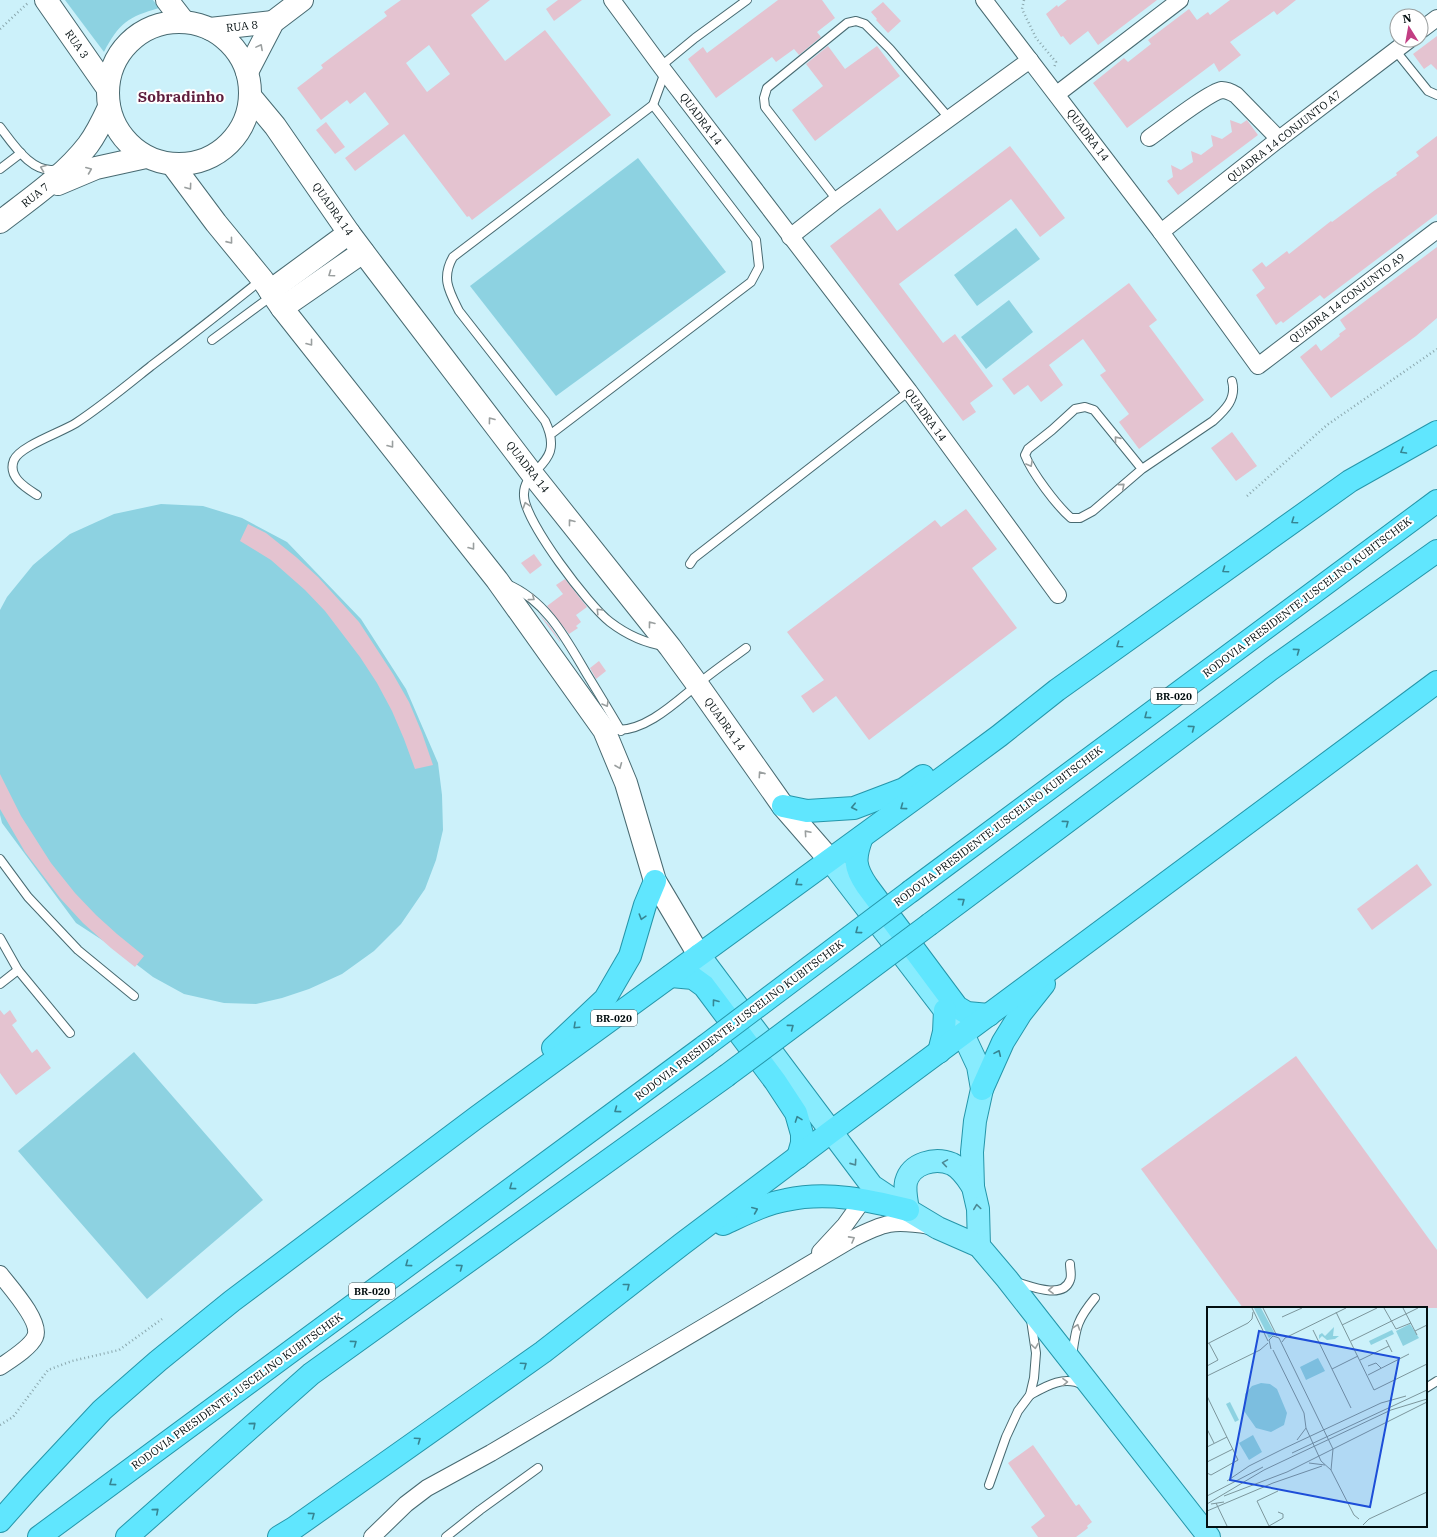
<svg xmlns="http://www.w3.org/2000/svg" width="1437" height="1537" font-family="'IBM Plex Serif',serif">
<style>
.green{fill:#8dd2e1}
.building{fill:#e4c3d0;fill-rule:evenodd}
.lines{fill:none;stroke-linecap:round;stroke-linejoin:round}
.service-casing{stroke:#486a71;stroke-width:10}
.minor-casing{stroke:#486a71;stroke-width:18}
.secondary-casing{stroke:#486a71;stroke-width:24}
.primary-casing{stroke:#2596aa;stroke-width:24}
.trunk-casing{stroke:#2596aa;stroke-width:24}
.path{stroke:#8aa7ad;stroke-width:2.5;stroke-dasharray:1 3;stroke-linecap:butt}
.service{stroke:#fff;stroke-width:8}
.minor{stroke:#fff;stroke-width:16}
.secondary{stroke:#fff;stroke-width:22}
.primary{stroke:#88ecfe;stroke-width:22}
.trunk{stroke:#60e6fe;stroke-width:22}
.trunk-bridge-casing{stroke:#2596aa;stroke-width:24;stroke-linecap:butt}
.trunk-bridge{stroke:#60e6fe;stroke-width:22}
.oneway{stroke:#9a9f9f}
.oneway2{stroke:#368593}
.oneway3{stroke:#4c8893}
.labels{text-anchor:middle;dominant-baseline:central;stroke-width:4;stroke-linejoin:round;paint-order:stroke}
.shield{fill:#fff;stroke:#4f5658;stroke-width:1}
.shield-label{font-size:10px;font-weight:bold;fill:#030e10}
.street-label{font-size:11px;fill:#030e10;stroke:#fff}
.district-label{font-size:15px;font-weight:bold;fill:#5e1e3e;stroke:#fff}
.inset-road{fill:none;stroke:#7c969c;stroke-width:1}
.view{fill:#1d4ed8;fill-opacity:0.15;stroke:#1d4ed8;stroke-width:2}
.inset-edge{fill:none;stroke:#030e10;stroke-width:2}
</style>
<rect width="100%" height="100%" fill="#ccf1fa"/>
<g class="green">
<path d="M65 0H153L159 8C128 17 119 23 104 52Z"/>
<path d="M638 158 726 272 556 396 470 286Z"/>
<path d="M1016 228 1040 259 977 306 954 275Z"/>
<path d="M1009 300 1033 332 986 369 961 337Z"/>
<path d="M161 504 203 506 242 518 287 542 361 619 406 689 438 763 442 795 443 830 436 860 425 889 401 924 374 951 342 974 309 989 282 998 256 1004 224 1003 184 994 153 977 119 951 76 923 2 823 0 815V610L7 597 33 565 70 534 114 514Z"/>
<path d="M134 1052 263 1200 147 1299 18 1151Z"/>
</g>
<g class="building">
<path d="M401 0H490L471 15 505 61 545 30 611 115 472 220 469 216 467 217 404 134 355 171 345 158 389 124 365 92 350 104 347 100 321 120 297 88 323 68 321 65 387 16 384 12ZM429 45 450 74 427 92 406 63Z"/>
<path d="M558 0H582L554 21 546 9Z"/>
<path d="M778 0H822L835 18 817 32 821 37 799 55 794 49 776 62 772 57 716 98 688 59 703 47 707 53Z"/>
<path d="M1067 0H1157L1098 45 1088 31 1070 45 1063 36 1061 37 1046 14 1057 5 1058 7Z"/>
<path d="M1230 0H1296L1277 15 1274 11 1230 42 1241 55 1219 72 1214 63 1127 128 1093 83 1124 58 1128 62 1151 44 1148 40 1189 9 1197 20 1208 12 1210 15Z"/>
<path d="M883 2 901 21 888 33 876 20 877 19 871 12Z"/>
<path d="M1437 36V70L1431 64 1424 69 1413 54Z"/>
<path d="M828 46 845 69 877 46 900 76 815 141 792 110 823 86 806 64Z"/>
<path d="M1230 120 1241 124 1247 120 1258 135 1178 195 1167 181 1173 177 1171 165 1181 170 1193 162 1191 151 1201 155 1213 146 1211 135 1222 139 1232 132Z"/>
<path d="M326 122 345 147 335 154 316 130Z"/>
<path d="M1437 136V214L1324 299 1320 295 1283 323 1281 321 1276 325 1256 295 1265 288 1252 270 1253 269 1262 262 1266 267 1287 251 1289 254 1331 221 1332 222 1375 190 1397 175 1396 173 1419 156 1416 152Z"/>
<path d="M1010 146 1065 218 1040 237 1011 199 899 284 943 343 955 334 993 386 970 403 976 412 963 421 830 246 880 208 897 231Z"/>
<path d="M1437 247V318L1416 336 1331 398 1300 357 1316 344 1321 351 1340 336 1339 334 1346 329 1340 320Z"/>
<path d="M1129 283 1157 320 1149 326 1204 400 1139 449 1119 422 1129 414 1100 375 1106 371 1083 339 1049 365 1063 385 1041 402 1028 385 1014 395 1002 379Z"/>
<path d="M1232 432 1257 466 1236 481 1211 448Z"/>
<path d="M966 509 997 549 972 568 1017 628 869 740 836 696 813 713 801 696 824 680 787 632 935 520 941 527Z"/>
<path d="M248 524 266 533 296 557 318 577 359 622 393 674 409 702 422 733 433 765 415 769 404 739 392 711 377 683 360 657 325 611 305 590 271 560 240 541Z"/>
<path d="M534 554 542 565 530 574 521 563Z"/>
<path d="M565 579 587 607 576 615 581 622 576 626 578 628 569 634 547 606 563 594 556 585Z"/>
<path d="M538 613 550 626 560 641V642Z"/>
<path d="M599 661 606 671 596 679 590 668Z"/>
<path d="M0 774 21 816 51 863 75 893 96 915 117 934 144 956 135 967 111 948 83 923 60 898 25 852 0 809Z"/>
<path d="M1417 864 1432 885 1372 930 1357 909Z"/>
<path d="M0 1010 4 1015 10 1010 17 1021 12 1025 32 1053 37 1049 51 1068 16 1095 0 1073Z"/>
<path d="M1296 1056 1437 1250V1308H1243L1141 1169Z"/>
<path d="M1033 1445 1076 1506 1079 1504 1092 1522 1087 1526 1088 1528 1076 1537H1038L1031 1527 1045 1516 1008 1463Z"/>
</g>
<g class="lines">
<g class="service-casing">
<g id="service">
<path d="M1395 50 1428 91 1437 95"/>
<path d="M661 66 695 38 747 0"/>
<path d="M653 105 665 72"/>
<path d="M0 127C13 144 33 176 58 169"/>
<path d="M0 169 21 153"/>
<path d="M837 200 765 107 764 98 767 88 847 23 856 21 865 24 890 49 949 118"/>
<path d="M212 340 273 295"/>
<path d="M551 434 751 282 759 267 756 240 653 105 453 257C441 278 449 291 459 311L545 421C567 467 522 466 524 496 525 522 589 606 610 622 627 635 644 643 665 646"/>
<path d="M1142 469 1094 410 1085 407 1075 409 1052 430 1028 449 1025 455C1032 473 1057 506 1071 518H1080L1093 511 1142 469 1213 421C1225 410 1237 399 1232 381"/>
<path d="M37 495C26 488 7 477 14 460 20 446 62 432 76 423 102 406 126 386 151 366 188 338 225 309 261 280"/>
<path d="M690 564 694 558 909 391"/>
<path d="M507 584C547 601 566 639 588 676 599 694 610 712 621 731"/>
<path d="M615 730C645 732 676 702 697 685 712 672 730 660 746 648"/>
<path d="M0 859 28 897 78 950 134 996"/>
<path d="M0 938 18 970 70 1033"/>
<path d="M0 984 18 970"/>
<path d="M1016 1282C1030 1286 1063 1300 1070 1280 1072 1276 1070 1269 1070 1264"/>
<path d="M1072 1356C1076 1328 1076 1321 1095 1298"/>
<path d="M1426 1388 1437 1381"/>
<path d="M1030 1395C1046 1386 1064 1375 1083 1385"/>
<path d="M989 1485 1006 1437 1018 1411 1030 1395 1034 1378 1036 1353 1031 1320"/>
<path d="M446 1537 480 1510 538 1468"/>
</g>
</g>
<g class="minor-casing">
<g id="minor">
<path d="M612 0 665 72 909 391 1058 595"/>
<path d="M984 0 1161 232 1258 366 1437 230"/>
<path d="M1421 30 1437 18"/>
<path d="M1057 94 1180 0"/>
<path d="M1149 138C1162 129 1209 92 1222 90 1227 90 1231 92 1236 95L1279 139"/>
<path d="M1161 232 1279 139 1409 40"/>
<path d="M790 237 837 200 1030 60"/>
<path d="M820 1252 845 1225 868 1193"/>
<path d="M0 1274C10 1287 42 1322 35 1337 30 1348 10 1360 0 1367"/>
<path d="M372 1537 406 1504 427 1488 491 1453 852 1239C885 1222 893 1220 930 1226"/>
</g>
</g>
<g class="secondary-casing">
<g id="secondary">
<path d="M46 0 108 89"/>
<path d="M167 0 184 22"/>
<circle cx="179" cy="93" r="71"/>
<path d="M210 29 273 22"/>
<path d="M247 72 273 22 302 0"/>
<path d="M250 96 275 126 349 233 376 269 533 475 670 647 697 684 783 806 830 860"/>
<path d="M172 164 216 223 262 279 282 308 497 580 604 730 626 783 655 881 699 955"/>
<path d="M58 184 96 168 146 157"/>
<path d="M0 222C30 199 65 175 88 145 97 133 103 120 109 107"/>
<path d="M270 291 349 233"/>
<path d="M282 308 363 252"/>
</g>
</g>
<g class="primary-casing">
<g id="primary">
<path d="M830 860 963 1034 978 1066 982 1089 975 1121 972 1152 973 1187 978 1209 979 1246"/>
<path d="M699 955 872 1186 908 1210 938 1228 979 1246 1007 1279 1209 1537"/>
<path d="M908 1210C907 1202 904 1191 906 1182 911 1163 935 1157 952 1164 962 1169 967 1178 973 1187"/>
</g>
</g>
<g class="trunk-casing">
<g id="trunk">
<path d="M783 806 807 811 854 808 904 789 923 776"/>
<path d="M862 837C854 858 854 867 867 886L957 1007 967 1013 989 1015"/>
<path d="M911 891 1437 501"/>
<path d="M930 924 1271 669 1437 551"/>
<path d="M671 976 693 978 704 986 775 1081 796 1113 802 1134V1143L798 1157"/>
<path d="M553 1048 605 999 630 956 645 905 655 881"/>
<path d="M939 1052 944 1032 945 1010"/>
<path d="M982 1089 1003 1042 1021 1013 1044 984"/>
<path d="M723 1224C743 1215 764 1204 786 1200 828 1191 868 1200 908 1210"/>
<path d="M0 1521 31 1486 102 1410 158 1361 232 1301 477 1117 934 784 999 736 1057 690 1350 481 1437 432"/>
<path d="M39 1537 705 1046"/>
<path d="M127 1537 311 1374 726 1076"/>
<path d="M279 1537 294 1528 543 1352 682 1244 832 1131 1437 682"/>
</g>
</g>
<g class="path">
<path d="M1024 0 1022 9 1036 38 1056 62 1054 68"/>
<path d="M0 29 29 2"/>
<path d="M1247 496 1327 425 1437 349"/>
<path d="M0 1425 13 1417 48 1370 72 1361 119 1350 162 1319"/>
</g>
<use href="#service" class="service"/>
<use href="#minor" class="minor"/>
<use href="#secondary" class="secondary"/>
<use href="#primary" class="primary"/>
<use href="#trunk" class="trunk"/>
<g class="trunk-bridge-casing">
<g id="trunk-bridge">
<path d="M705 1046 911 891"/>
<path d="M726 1076 930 924"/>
</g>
</g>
<use href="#trunk-bridge" class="trunk-bridge"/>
</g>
<defs><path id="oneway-chevron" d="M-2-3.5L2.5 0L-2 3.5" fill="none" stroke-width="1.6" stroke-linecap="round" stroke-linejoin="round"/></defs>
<g class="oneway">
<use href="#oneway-chevron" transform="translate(260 47) rotate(-62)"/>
<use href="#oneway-chevron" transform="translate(43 168) rotate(-159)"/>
<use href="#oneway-chevron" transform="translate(89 170) rotate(-22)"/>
<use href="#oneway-chevron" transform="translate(189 187) rotate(54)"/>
<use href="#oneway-chevron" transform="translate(230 241) rotate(51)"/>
<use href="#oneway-chevron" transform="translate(331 274) rotate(145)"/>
<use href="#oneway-chevron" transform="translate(310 343) rotate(52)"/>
<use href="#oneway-chevron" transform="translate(491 420) rotate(-127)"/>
<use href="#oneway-chevron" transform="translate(1117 439) rotate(-129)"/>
<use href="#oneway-chevron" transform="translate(391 445) rotate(52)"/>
<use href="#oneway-chevron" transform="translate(1030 464) rotate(61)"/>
<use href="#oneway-chevron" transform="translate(1122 486) rotate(-40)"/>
<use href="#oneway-chevron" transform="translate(526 505) rotate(-108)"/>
<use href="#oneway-chevron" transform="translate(571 522) rotate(-128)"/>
<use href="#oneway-chevron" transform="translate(472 547) rotate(52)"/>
<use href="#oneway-chevron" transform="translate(532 598) rotate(37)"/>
<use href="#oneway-chevron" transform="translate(599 611) rotate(-134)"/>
<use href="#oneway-chevron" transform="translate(651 624) rotate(-128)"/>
<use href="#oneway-chevron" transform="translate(606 704) rotate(60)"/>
<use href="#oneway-chevron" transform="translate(619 766) rotate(68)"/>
<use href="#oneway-chevron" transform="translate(761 774) rotate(-125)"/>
<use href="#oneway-chevron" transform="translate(807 833) rotate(-131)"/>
<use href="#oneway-chevron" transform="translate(852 1239) rotate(-29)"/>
<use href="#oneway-chevron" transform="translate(1051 1290) rotate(179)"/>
<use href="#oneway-chevron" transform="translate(1077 1327) rotate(-71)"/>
<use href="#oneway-chevron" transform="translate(1035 1346) rotate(81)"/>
<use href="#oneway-chevron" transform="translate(1065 1382) rotate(-1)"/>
</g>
<g class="oneway2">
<use href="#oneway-chevron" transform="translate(1403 451) rotate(150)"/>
<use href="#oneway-chevron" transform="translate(1294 521) rotate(145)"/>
<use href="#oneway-chevron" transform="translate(1225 570) rotate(145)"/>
<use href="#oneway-chevron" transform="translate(1119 645) rotate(145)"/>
<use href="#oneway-chevron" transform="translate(1297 651) rotate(-36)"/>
<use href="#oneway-chevron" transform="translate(1147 716) rotate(143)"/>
<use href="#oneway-chevron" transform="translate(1192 728) rotate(-37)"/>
<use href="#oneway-chevron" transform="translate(854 807) rotate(167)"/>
<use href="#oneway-chevron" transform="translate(903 807) rotate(144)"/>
<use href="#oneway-chevron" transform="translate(1066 823) rotate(-37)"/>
<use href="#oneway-chevron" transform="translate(798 883) rotate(144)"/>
<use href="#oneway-chevron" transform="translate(962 901) rotate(-37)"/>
<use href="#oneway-chevron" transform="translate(642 917) rotate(107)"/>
<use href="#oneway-chevron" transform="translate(858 931) rotate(143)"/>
<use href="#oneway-chevron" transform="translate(715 1002) rotate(-127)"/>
<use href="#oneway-chevron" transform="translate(576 1026) rotate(137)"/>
<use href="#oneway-chevron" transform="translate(791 1027) rotate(-37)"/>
<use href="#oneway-chevron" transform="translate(998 1053) rotate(-66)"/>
<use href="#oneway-chevron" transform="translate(617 1110) rotate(144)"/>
<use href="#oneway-chevron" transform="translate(798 1119) rotate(-110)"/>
<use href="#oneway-chevron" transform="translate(512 1187) rotate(144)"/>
<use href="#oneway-chevron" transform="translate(755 1210) rotate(-23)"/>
<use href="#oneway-chevron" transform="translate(408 1264) rotate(144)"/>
<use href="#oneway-chevron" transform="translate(460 1267) rotate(-36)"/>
<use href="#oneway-chevron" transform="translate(627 1286) rotate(-38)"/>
<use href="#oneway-chevron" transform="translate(354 1343) rotate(-36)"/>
<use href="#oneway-chevron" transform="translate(524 1365) rotate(-35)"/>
<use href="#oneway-chevron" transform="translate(253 1425) rotate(-41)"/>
<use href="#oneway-chevron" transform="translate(418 1440) rotate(-35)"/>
<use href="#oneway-chevron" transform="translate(112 1483) rotate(144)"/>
<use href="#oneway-chevron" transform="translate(156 1511) rotate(-41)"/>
<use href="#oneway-chevron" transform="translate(312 1515) rotate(-36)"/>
</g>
<g class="oneway3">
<use href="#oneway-chevron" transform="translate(854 1163) rotate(55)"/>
<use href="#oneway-chevron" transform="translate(945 1163) rotate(-171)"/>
<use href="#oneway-chevron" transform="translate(977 1207) rotate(-98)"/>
</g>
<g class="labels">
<g class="shield">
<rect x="1151" y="688" width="46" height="16" rx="3"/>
<rect x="591" y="1010" width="46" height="16" rx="3"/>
<rect x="349" y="1283" width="46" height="16" rx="3"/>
</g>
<g class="shield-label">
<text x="1174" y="696">BR-020</text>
<text x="614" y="1018">BR-020</text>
<text x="372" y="1291">BR-020</text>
</g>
<g class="street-label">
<text transform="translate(242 26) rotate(-6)">RUA 8</text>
<text transform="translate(77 44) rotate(55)">RUA 3</text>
<text transform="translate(701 119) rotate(53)">QUADRA 14</text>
<text transform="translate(1088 135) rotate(53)">QUADRA 14</text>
<text transform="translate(1284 136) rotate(-38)">QUADRA 14 CONJUNTO A7</text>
<text transform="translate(35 195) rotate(-39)">RUA 7</text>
<text transform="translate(333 209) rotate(55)">QUADRA 14</text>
<text transform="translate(1347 298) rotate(-37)">QUADRA 14 CONJUNTO A9</text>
<text transform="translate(926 415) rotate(54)">QUADRA 14</text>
<text transform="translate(528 467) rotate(52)">QUADRA 14</text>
<text transform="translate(1307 597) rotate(-37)">RODOVIA PRESIDENTE JUSCELINO KUBITSCHEK</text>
<text transform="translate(725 724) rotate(55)">QUADRA 14</text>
<text transform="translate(998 826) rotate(-37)">RODOVIA PRESIDENTE JUSCELINO KUBITSCHEK</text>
<text transform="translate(739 1020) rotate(-37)">RODOVIA PRESIDENTE JUSCELINO KUBITSCHEK</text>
<text transform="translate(237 1391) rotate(-36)">RODOVIA PRESIDENTE JUSCELINO KUBITSCHEK</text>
</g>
<g class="district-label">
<text x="181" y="96">Sobradinho</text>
</g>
</g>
<g transform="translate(1207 1307)">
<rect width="220" height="220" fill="#ccf1fa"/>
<path d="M47 1H54L68 27 62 31ZM203 17 212 31 196 39 189 24ZM127 20 126 29H132L128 32 120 33 115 29 112 32V28L115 26 118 29ZM185 23 187 27 164 38 162 34ZM111 51 118 64 99 73 93 60ZM54 76 63 77 70 82 80 106 77 118 64 125 49 121 37 104 38 87 45 79ZM23 95 32 113 28 115 19 97ZM46 128 55 145 42 153 32 136Z" fill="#8dd2e1"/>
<path class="inset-road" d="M45 1 61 34M56 1 70 29M177 1 189 22 204 16M196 1 210 28M129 5 167 83 220 57M75 10 95 1M135 18 170 1M106 23 144 101M208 24 220 18M179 33 185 45M144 34 211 1M75 35 78 31 139 1M0 37 41 16 45 12 46 5M64 42 62 33 66 29 72 31 126 142 124 163M66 43 97 106 99 121 114 154 124 163 147 208 152 212M153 53 182 39M0 59 11 53 2 36M161 59 169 56 174 61M125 62 151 49M161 68 202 47M0 69 53 43 61 36M0 89 31 153 4 168 0 166M0 122 7 136M90 133 99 121M0 140 20 130M85 146 220 83M0 155 26 142M102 156 118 158M20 174 42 159 78 141 174 96 199 89M0 189 56 160M17 189 80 165 220 95M9 196 20 219M0 197 57 163 184 103 220 92M4 197 17 195M0 204 66 176 115 159M156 218 162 212 220 185M62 219 50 194 71 184M62 219 76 211V207L71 205"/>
<path class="view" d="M52 24 192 51 163 200 23 173Z"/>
<rect width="220" height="220" class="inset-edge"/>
</g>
<g transform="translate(1409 28) rotate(349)"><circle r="19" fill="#ffffff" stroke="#9a9f9f"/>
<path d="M0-3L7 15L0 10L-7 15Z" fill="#c23e83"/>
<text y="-6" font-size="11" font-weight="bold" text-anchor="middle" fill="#030e10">N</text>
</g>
</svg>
